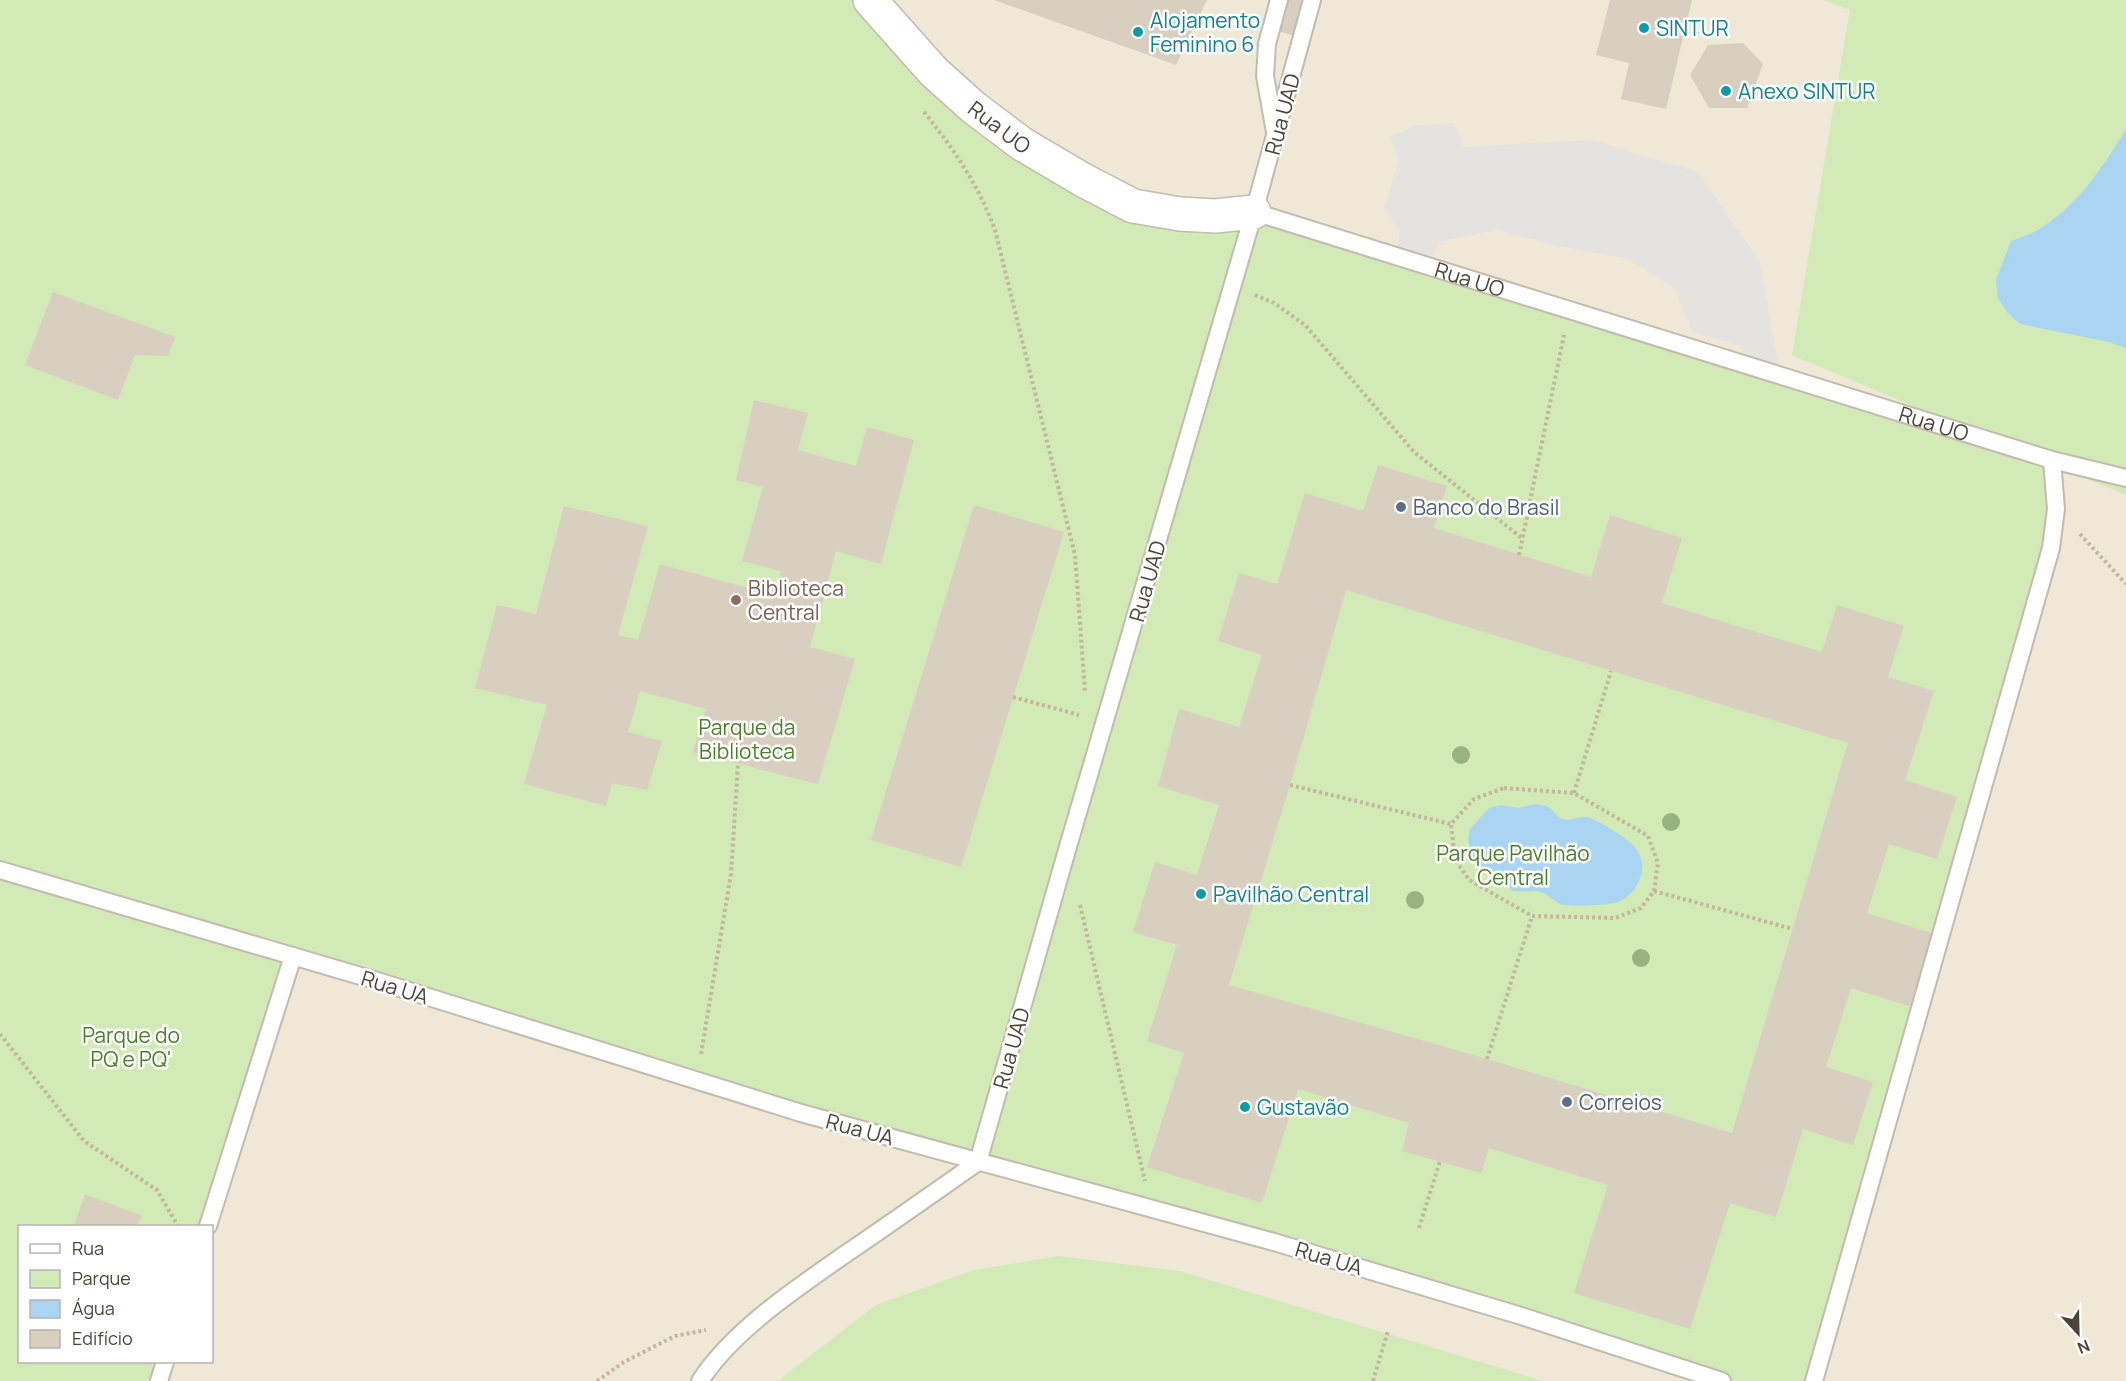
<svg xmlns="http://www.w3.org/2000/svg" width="2126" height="1381" font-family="Manrope,sans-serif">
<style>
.education{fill:#efe8d6;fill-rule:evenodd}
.green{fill:#d2eab5}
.parking{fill:#e5e3e0}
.water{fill:#a9d4f2}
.building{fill:#d8cfc1;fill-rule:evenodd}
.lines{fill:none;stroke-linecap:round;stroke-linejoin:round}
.lane-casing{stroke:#c2bbae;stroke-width:20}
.street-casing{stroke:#c2bbae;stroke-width:36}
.path{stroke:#c4b79f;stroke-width:4;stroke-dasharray:3 3;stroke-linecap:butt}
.lane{stroke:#fff;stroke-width:16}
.street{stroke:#fff;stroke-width:33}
.tree{fill:#97b381}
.culture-dot{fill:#0f9aa8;stroke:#fff;stroke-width:2}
.service-dot{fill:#5c6f8a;stroke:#fff;stroke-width:2}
.education-dot{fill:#8d6e63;stroke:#fff;stroke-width:2}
.labels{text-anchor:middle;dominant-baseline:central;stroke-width:5;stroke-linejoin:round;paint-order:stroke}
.culture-label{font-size:21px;fill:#0d838f;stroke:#fff;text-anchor:start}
.street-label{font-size:21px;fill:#4b4439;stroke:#fff}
.service-label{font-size:21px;fill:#4e5e75;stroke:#fff;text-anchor:start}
.education-label{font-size:21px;fill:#785e54;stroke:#fff;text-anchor:start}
.park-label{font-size:21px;fill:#4a7f2a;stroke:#fff}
</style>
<rect width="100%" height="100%" fill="#f6f3ec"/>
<path class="education" d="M0 0H2126V1381H0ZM20 1226H212V1362H20Z"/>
<g class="green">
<path d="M0 0H887L1007 132 1133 206 1254 212 2001 443 1792 355 1850 10 1824 0H2126V495L2054 465 2056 509 1814 1381H1714L293 957 212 1237V1226H20V1362H175L169 1381H0Z"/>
<path d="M1058 1256 1180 1271 1543 1381H780L784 1376 876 1305 974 1270Z"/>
</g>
<path class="parking" d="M1454 123 1464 147 1592 140 1698 172 1760 262 1779 369 1746 361 1740 345 1693 333 1675 289 1629 259 1557 246 1497 230 1439 242 1431 261 1398 253 1399 232 1384 207 1399 160 1389 137 1418 125Z"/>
<g class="water">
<path d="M2126 129V348L2109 342 2020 324 2007 312 1998 298 1996 280 2011 241C2020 237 2032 234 2041 228 2079 204 2103 167 2126 129Z"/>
<path d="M1535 804C1539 805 1545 805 1548 807 1554 810 1557 817 1562 819 1570 822 1578 816 1585 817 1592 817 1600 823 1606 826 1625 838 1650 851 1640 878 1637 889 1626 900 1615 903 1606 905 1568 907 1560 904 1552 900 1547 892 1536 891 1529 891 1522 892 1513 891L1496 873 1482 868 1472 858 1468 839 1470 829 1489 808 1501 805 1518 808Z"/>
</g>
<g class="building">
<path d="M994 0H1207L1176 65Z"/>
<path d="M1289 0H1308L1298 37 1278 31Z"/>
<path d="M1610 0H1692L1666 109 1621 99 1629 63 1596 55Z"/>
<path d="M1743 43 1763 64 1747 108H1709L1690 75 1708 45Z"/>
<path d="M53 292 175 337 168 356 135 355 118 400 25 365Z"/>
<path d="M754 400 808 413 798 450 856 466 867 427 914 440 881 564 836 551 810 647 855 659 818 784 693 752 706 709 640 691 628 732 662 741 647 790 612 783 606 806 524 784 547 705 475 688 497 605 536 614 564 506 648 526 618 635 638 640 660 564 773 595 781 571 742 561 763 487 736 480Z"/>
<path d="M1378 465 1447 486 1434 528 1591 577 1610 515 1682 538 1662 603 1822 652 1837 605 1904 626 1888 677 1934 691 1905 780 1957 797 1937 859 1889 844 1867 913 1938 935 1915 1008 1851 988 1826 1067 1873 1082 1853 1145 1803 1129 1776 1217 1730 1203 1690 1329 1574 1293 1608 1185 1489 1148 1481 1173 1402 1151 1409 1123 1298 1089 1262 1203 1147 1167 1184 1053 1147 1041 1177 945 1133 932 1155 862 1197 875 1219 805 1158 786 1179 709 1239 727 1262 655 1218 641 1239 573 1277 584 1305 493 1363 511ZM1346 590 1848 743 1732 1133 1487 1059 1229 985 1290 785Z"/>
<path d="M974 505 1064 532 961 867 871 840Z"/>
<path d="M85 1194 142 1216 137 1226H74Z"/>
</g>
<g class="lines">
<g class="lane-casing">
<g id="lane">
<path d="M1275 132 1265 76 1267 44 1279 0"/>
<path id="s1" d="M1254 212 2052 460 2126 478"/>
<path d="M0 870 374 980 801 1113 1274 1242 1518 1315 1722 1381"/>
<path d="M978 1162 1067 850 1254 212 1312 0"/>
<path d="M208 1226 293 956"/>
<path d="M159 1381 165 1362"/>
<path d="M700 1381C733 1330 797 1288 847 1253 891 1223 935 1192 978 1162"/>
<path d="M1814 1381 2051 548 2056 509 2052 460"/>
</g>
</g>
<g class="street-casing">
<g id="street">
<path id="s2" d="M870 0 934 72 973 107 1022 144 1083 180 1133 206 1180 214 1215 216 1254 212"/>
</g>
</g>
<g class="path">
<path d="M924 112C954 149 979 186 995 230L1075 555 1085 692"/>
<path d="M1255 295 1274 303 1305 325 1414 452 1523 539"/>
<path d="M2080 534 2126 584"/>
<path d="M1519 555 1564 335"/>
<path d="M1013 697 1079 715"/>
<path d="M1290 785 1451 824"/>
<path d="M1504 788 1574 793 1648 836 1658 863 1654 891 1641 908 1615 918 1532 916 1469 880 1455 859 1451 824 1474 799Z"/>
<path d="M1574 793 1611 671"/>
<path d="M1654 891 1793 929"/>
<path d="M1080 905 1145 1181"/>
<path d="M0 1034 84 1141 157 1190 178 1226"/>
<path d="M701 1054 731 874 738 764"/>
<path d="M1487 1059 1532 916"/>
<path d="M1419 1228 1440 1161"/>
<path d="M597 1381 624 1362 675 1336 706 1330"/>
<path d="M1373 1381 1388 1331"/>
</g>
<use href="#lane" class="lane"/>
<use href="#street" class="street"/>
</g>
<g class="tree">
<circle cx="1461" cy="755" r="9"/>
<circle cx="1671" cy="822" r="9"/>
<circle cx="1415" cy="900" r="9"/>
<circle cx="1641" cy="958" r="9"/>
</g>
<g class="culture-dot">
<circle cx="1644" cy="28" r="6"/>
<circle cx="1138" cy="32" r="6"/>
<circle cx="1726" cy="91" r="6"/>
<circle cx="1201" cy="894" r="6"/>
<circle cx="1245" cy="1107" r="6"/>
</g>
<g class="service-dot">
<circle cx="1401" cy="507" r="6"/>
<circle cx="1567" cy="1102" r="6"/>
</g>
<circle class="education-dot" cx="736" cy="600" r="6"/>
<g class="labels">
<g class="culture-label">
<text x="1150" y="20">Alojamento<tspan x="1150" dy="24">Feminino 6</tspan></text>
<text x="1656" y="28">SINTUR</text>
<text x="1738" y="91">Anexo SINTUR</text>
<text x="1213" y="894">Pavilhão Central</text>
<text x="1257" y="1107">Gustavão</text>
</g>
<g class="street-label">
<text transform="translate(1282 114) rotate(-75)">Rua UAD</text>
<text stroke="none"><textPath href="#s2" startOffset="182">Rua UO</textPath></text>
<text stroke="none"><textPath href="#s1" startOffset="226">Rua UO</textPath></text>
<text stroke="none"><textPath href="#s1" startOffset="712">Rua UO</textPath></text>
<text transform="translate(1147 581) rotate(-74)">Rua UAD</text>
<text transform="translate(395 987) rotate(17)">Rua UA</text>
<text transform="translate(1011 1048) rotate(-74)">Rua UAD</text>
<text transform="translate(860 1129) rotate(15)">Rua UA</text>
<text transform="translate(1329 1258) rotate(17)">Rua UA</text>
</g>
<g class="service-label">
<text x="1413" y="507">Banco do Brasil</text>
<text x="1579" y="1102">Correios</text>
</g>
<g class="education-label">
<text x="748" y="588">Biblioteca<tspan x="748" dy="24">Central</tspan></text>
</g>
<g class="park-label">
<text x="747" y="727">Parque da<tspan x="747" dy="24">Biblioteca</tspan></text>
<text x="1513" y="853">Parque Pavilhão<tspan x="1513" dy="24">Central</tspan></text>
<text x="131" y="1035">Parque do<tspan x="131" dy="24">PQ e PQ'</tspan></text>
</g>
</g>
<rect x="18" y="1225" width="195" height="138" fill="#ffffff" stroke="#b7b4b0" stroke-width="1.5"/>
<rect x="30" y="1244" width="30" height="9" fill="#ffffff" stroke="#b7b4b0" stroke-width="1.5"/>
<text x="72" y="1255" font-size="18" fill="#4b4439">Rua</text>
<rect x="30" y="1270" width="30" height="18" fill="#d2eab5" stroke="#b7b4b0" stroke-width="1.5"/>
<text x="72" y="1285" font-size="18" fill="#4b4439">Parque</text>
<rect x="30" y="1300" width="30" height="18" fill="#a9d4f2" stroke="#b7b4b0" stroke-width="1.5"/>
<text x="72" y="1315" font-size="18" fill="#4b4439">Água</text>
<rect x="30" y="1330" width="30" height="18" fill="#d8cfc1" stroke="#b7b4b0" stroke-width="1.5"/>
<text x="72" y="1345" font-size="18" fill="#4b4439">Edifício</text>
<g transform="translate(2078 1333) rotate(158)" stroke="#ffffff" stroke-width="4.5" paint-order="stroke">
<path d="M0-4.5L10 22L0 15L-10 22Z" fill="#4b4439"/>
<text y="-9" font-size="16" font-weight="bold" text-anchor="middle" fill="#4b4439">N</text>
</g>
</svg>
